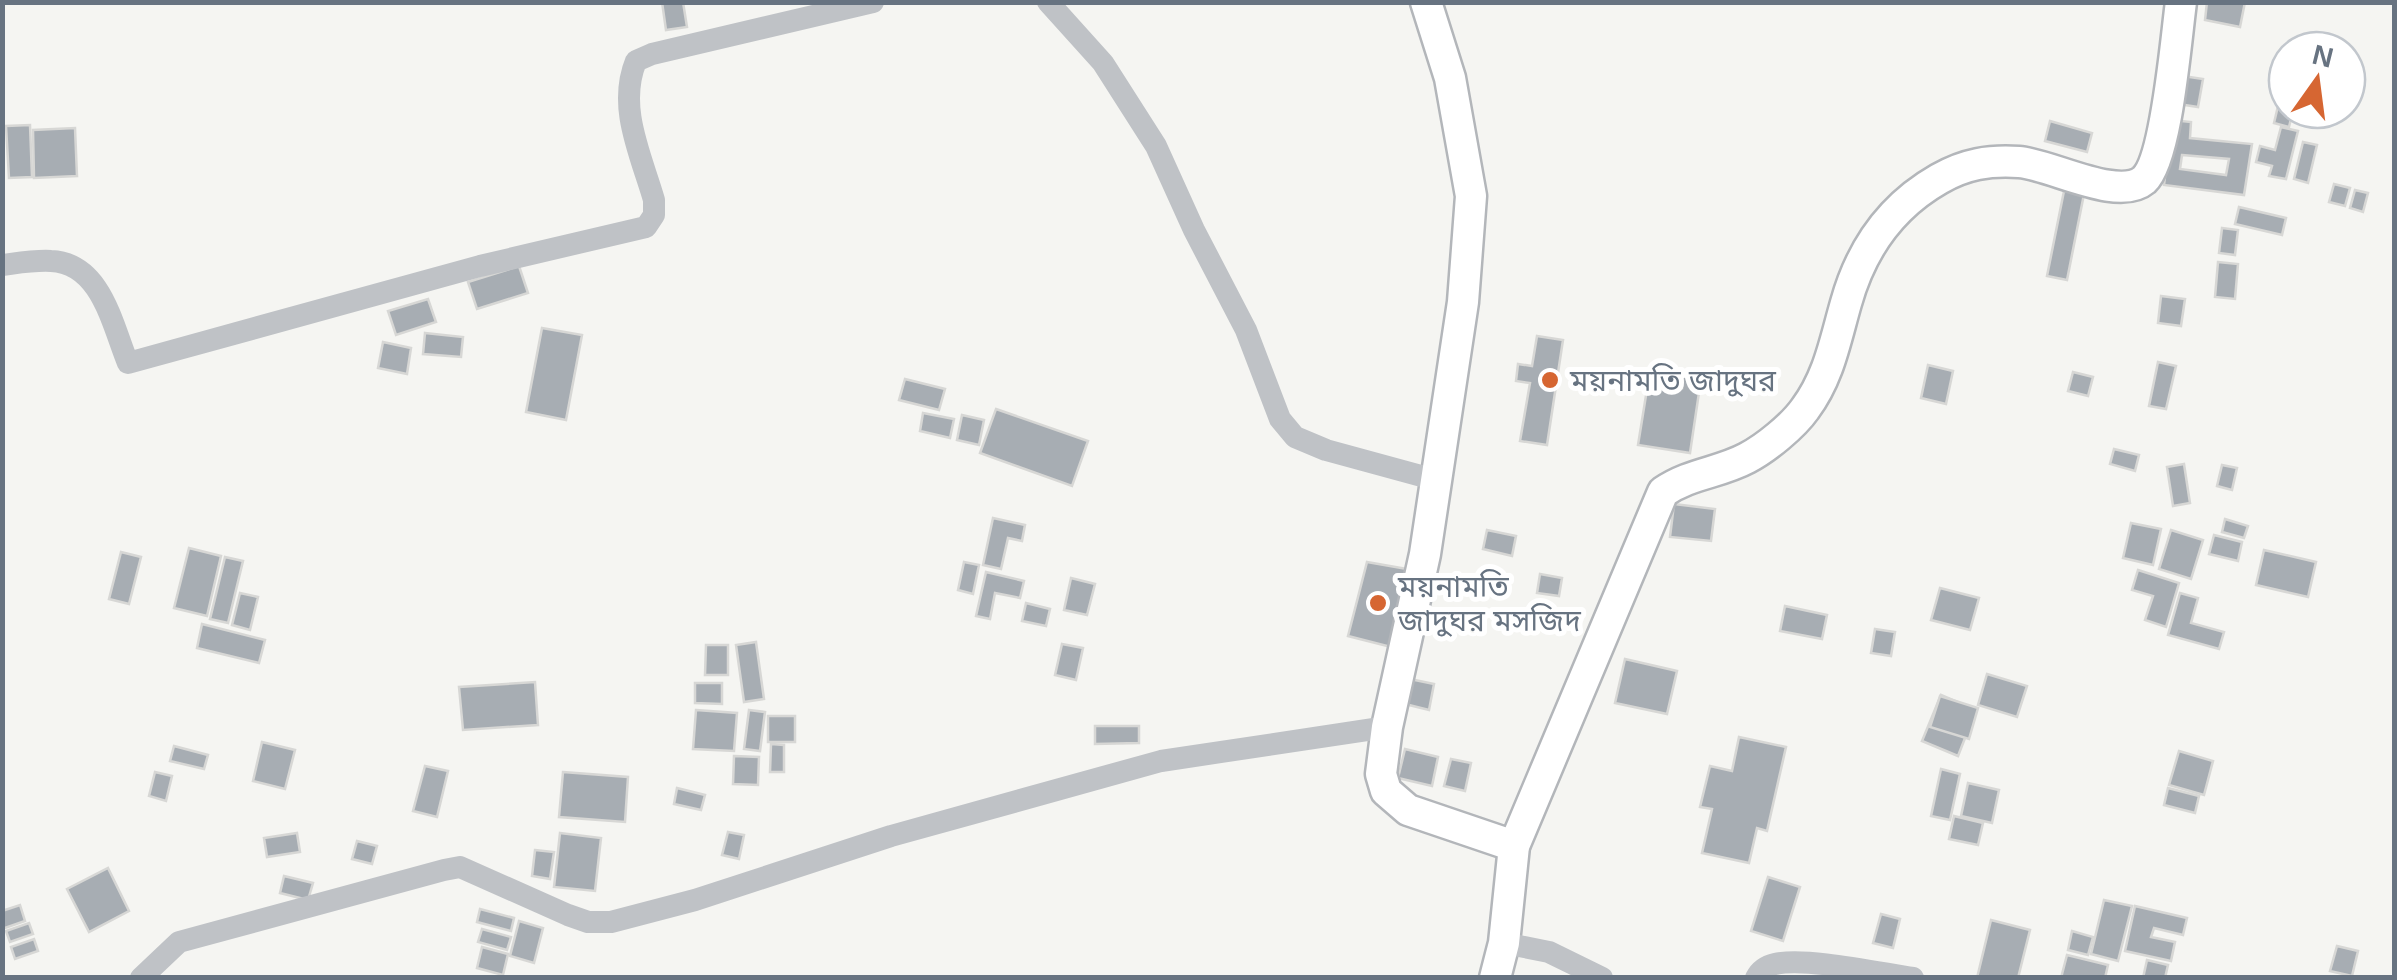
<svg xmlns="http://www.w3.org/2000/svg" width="2397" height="980" font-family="Helvetica,'Noto Sans Bengali',sans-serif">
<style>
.building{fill:#a7adb3;stroke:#d7d7d5;stroke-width:2.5;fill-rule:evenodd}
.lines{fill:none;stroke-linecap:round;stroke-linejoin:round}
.major-casing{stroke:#b3b6ba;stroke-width:35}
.minor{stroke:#bfc2c6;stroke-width:22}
.major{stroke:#fff;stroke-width:30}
.poi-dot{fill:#d66632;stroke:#fff;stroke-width:4}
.labels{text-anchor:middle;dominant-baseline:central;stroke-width:10;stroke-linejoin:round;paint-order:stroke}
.poi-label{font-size:30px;fill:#677381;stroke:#fff;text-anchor:start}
</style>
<rect width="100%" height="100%" fill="#f5f5f2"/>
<g class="building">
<path d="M662 2H683L687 27 666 30Z"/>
<path d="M2245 2 2240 27 2205 20 2207 2Z"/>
<path d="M2183 76 2203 79 2198 107 2178 104Z"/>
<path d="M2278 106 2293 110 2289 127 2274 123Z"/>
<path d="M2172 120 2191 122 2190 138 2252 144 2244 195 2164 185ZM2182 155 2229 159 2226 175 2180 169Z"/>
<path d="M2050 121 2092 133 2087 152 2045 141Z"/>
<path d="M30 125 32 177 9 178 6 126Z"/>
<path d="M2281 127 2298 131 2286 179 2269 176 2272 166 2256 162 2260 146 2275 150Z"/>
<path d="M75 128 77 176 34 178 33 130Z"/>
<path d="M2303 142 2317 145 2308 183 2294 179Z"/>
<path d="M2334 184 2350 188 2345 206 2329 202Z"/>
<path d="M2355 190 2368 193 2363 212 2350 208Z"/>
<path d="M2064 191 2084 194 2067 280 2047 276Z"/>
<path d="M2239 207 2286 218 2282 235 2235 224Z"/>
<path d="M2222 228 2238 230 2235 255 2219 253Z"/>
<path d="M2218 262 2238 264 2235 299 2215 297Z"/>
<path d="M519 266 528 293 477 309 468 282Z"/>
<path d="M2161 296 2185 299 2181 326 2158 323Z"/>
<path d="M428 299 436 322 396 335 388 311Z"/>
<path d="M542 328 582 335 566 420 526 412Z"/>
<path d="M425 333 463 337 461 357 423 354Z"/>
<path d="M1537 336 1563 340 1547 445 1520 441 1530 383 1516 381 1518 364 1532 366Z"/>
<path d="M383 342 411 348 407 374 378 368Z"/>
<path d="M2158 362 2176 366 2166 409 2149 406Z"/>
<path d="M1928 365 1953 371 1946 404 1921 398Z"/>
<path d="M2073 372 2093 377 2088 396 2068 391Z"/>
<path d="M1683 376 1701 379 1690 453 1638 445 1648 383 1682 388Z"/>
<path d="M905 379 945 389 939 410 899 400Z"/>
<path d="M996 409 1088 441 1072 486 980 453Z"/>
<path d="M923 413 954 419 950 438 920 431Z"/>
<path d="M962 415 984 420 979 445 957 440Z"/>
<path d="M2114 449 2139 455 2135 471 2110 464Z"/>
<path d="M2184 464 2190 503 2173 506 2167 467Z"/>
<path d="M2222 465 2237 468 2232 490 2217 486Z"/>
<path d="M1674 504 1715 509 1711 541 1670 537Z"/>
<path d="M993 518 1025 525 1022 541 1008 538 1001 569 983 565Z"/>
<path d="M2225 519 2248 526 2244 538 2222 532Z"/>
<path d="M2131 523 2161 529 2153 565 2123 558Z"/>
<path d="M1487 530 1516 536 1512 556 1483 549Z"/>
<path d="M2171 530 2203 540 2191 579 2159 569Z"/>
<path d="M2214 535 2242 542 2238 561 2209 554Z"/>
<path d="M189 548 221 556 207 616 174 608Z"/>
<path d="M2264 550 2316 562 2308 597 2256 585Z"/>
<path d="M121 552 141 557 129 604 109 599Z"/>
<path d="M225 557 243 561 228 623 210 619Z"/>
<path d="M964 562 979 565 973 594 958 590Z"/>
<path d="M1367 562 1407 569 1391 647 1348 636Z"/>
<path d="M2138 570 2179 583 2166 627 2145 620 2153 596 2132 590Z"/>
<path d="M986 572 1024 581 1020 598 995 593 990 619 976 616Z"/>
<path d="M1540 574 1562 578 1559 596 1537 593Z"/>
<path d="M1071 578 1095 584 1087 615 1064 610Z"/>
<path d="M1940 588 1979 598 1970 630 1931 620Z"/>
<path d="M240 593 258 597 250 630 232 625Z"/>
<path d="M2180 593 2198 598 2191 623 2224 632 2219 649 2168 635Z"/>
<path d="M1026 603 1050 609 1046 626 1022 621Z"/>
<path d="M1785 606 1827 615 1822 639 1780 631Z"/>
<path d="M202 624 265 640 259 663 197 648Z"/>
<path d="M1875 629 1895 632 1891 656 1871 653Z"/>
<path d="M756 642 764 699 744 702 736 645Z"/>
<path d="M1062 644 1083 648 1076 680 1055 675Z"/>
<path d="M706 645H728V675H705Z"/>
<path d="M1625 659 1677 671 1667 714 1615 703Z"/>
<path d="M1987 674 2027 686 2017 717 1978 705Z"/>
<path d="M1410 679 1434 684 1429 710 1405 704Z"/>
<path d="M535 682 538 725 463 730 459 687Z"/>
<path d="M695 683H722V704L695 703Z"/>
<path d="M1941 695 1976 710 1958 756 1922 741Z"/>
<path d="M1940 696 1978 708 1969 739 1930 727Z"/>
<path d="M696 710 737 713 734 751 693 749Z"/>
<path d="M749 710 765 712 760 751 744 749Z"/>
<rect x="768" y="716" width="27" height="26"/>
<path d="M1095 726H1139V743L1095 744Z"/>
<path d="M1739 737 1786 747 1767 831 1757 828 1749 863 1702 853 1712 809 1700 807 1710 766 1732 771Z"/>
<path d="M262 742 295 750 285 789 253 781Z"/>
<path d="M771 744 784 745V772H770Z"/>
<path d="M174 746 208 755 204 769 170 761Z"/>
<path d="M1405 749 1438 757 1432 786 1398 778Z"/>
<path d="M2179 751 2213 761 2204 795 2169 785Z"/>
<path d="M734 756 759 757 758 785 733 784Z"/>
<path d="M1451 759 1471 763 1465 791 1444 786Z"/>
<path d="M425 766 448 771 437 817 413 811Z"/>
<path d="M1941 769 1960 774 1950 820 1931 816Z"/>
<path d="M155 772 172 776 166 801 149 796Z"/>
<path d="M563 772 628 777 625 822 559 817Z"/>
<path d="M1968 783 1999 790 1992 823 1961 816Z"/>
<path d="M677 788 705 795 701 810 674 804Z"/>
<path d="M2168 788 2199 796 2195 813 2164 805Z"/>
<path d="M1954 816 1983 823 1978 845 1949 839Z"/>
<path d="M728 832 744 835 739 859 722 855Z"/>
<path d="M297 833 300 852 267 857 264 838Z"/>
<path d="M560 833 601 838 595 891 554 887Z"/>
<path d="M357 841 377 846 372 864 352 859Z"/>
<path d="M535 850 554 852 550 879 532 876Z"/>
<path d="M108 868 129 911 89 932 67 889Z"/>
<path d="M284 876 313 883 308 900 280 893Z"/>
<path d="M1768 877 1800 887 1783 941 1751 931Z"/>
<path d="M2104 900 2132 906 2118 961 2091 954Z"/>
<path d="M20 905 25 921 2 929V911Z"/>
<path d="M2135 906 2187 918 2183 935 2154 928 2151 937 2175 942 2171 961 2125 951Z"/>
<path d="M480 909 514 918 511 931 477 922Z"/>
<path d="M1881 914 1900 919 1893 948 1873 943Z"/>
<path d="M1991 920 2030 930 2018 978H1977Z"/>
<path d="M519 921 543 928 534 963 510 956Z"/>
<path d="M29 923 33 934 10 942 6 931Z"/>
<path d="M482 929 511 937 507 950 478 942Z"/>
<path d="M2072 931 2093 937 2088 955 2068 950Z"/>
<path d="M34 939 38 951 15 959 11 947Z"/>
<path d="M2337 946 2358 951 2352 976 2330 971Z"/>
<path d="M482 947 508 954 503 975 477 968Z"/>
<path d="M2067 955 2108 965 2105 978H2061Z"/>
<path d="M2147 960 2168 965 2165 978H2143Z"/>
</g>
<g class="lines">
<g class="major-casing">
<g id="major">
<path d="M1426 2 1450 78 1471 196 1463 302 1425 554 1387 727 1381 774 1386 791 1408 810 1514 846"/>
<path d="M1495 978 1504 943 1514 846 1663 492C1691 473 1719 473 1747 458 1766 448 1793 426 1805 409 1829 377 1835 341 1846 303 1861 249 1890 207 1939 179 1965 164 1989 160 2019 162 2050 164 2118 202 2144 180 2167 159 2176 38 2181 2"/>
</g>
</g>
<g class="minor">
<path d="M1048 2 1103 63 1156 146 1194 230 1246 330 1280 419 1295 437 1326 450 1436 480"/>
<path d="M2 265C18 263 35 260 51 261 101 263 112 324 128 363L480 266 646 227 654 215V200C641 155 617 107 636 61L652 54 873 2"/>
<path d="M1504 943 1549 952 1602 978"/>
<path d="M141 978 179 942 444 870 460 867 568 915 588 922H611L695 900 891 836 1161 761 1387 727"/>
<path d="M1756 978C1760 970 1766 966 1775 964 1806 957 1879 973 1913 978"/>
</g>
<use href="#major" class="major"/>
</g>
<g class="poi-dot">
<circle cx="1550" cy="380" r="10"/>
<circle cx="1378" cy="603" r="10"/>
</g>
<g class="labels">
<g class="poi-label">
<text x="1570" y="380">ময়নামতি জাদুঘর</text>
<text x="1398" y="586">ময়নামতি<tspan x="1398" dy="34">জাদুঘর মসজিদ</tspan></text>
</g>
</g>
<rect width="2397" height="980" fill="none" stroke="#677381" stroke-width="10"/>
<g transform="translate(2317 80) rotate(14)"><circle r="48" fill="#ffffff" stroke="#c2c7cd" stroke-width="2.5"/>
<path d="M0-8L18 38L0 25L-18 38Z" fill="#d66632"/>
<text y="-15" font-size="28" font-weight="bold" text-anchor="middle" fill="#677381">N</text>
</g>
</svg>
